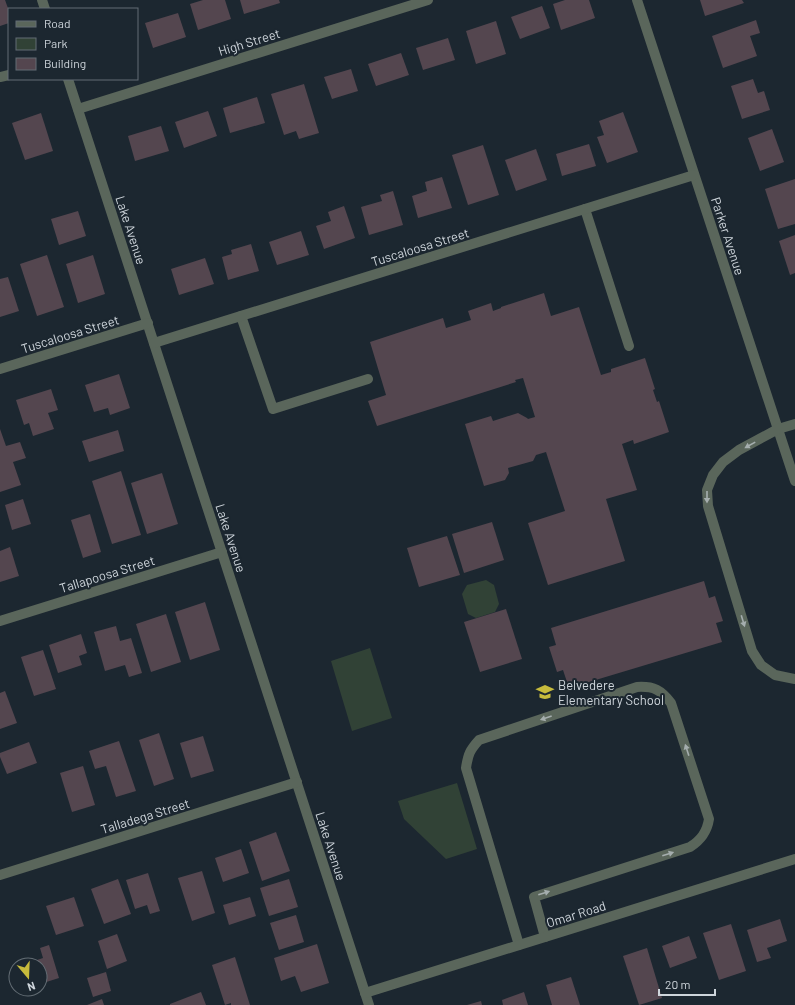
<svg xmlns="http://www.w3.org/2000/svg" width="795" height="1005" font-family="Barlow,sans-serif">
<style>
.green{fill:#314236}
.building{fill:#54464f}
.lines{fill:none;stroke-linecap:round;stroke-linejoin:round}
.minor{stroke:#5a665b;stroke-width:10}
.oneway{fill:#a5aeae}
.labels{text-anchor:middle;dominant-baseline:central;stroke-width:4;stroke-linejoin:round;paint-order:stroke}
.street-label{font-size:13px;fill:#ced5db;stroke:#1c2730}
.poi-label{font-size:13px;fill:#ced5db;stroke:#1c2730;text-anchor:start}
</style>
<rect width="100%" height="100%" fill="#1c2730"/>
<g class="green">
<path d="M486 580 494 585 499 604 495 612 476 618 468 614 462 594 467 585Z"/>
<path d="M370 648 392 718 352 731 331 661Z"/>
<path d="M457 783 477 849 446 859 404 819 398 801Z"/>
</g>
<g class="building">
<path d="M0 0H5L9 11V23L0 26Z"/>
<path d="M203 0H225L231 19 198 30 190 4Z"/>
<path d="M240 0H279L280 3 244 14Z"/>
<path d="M565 0H589L595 18 561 30 553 4Z"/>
<path d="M700 0H742L744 3 705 16Z"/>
<path d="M542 6 550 28 520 39 511 17Z"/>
<path d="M178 13 186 37 153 48 145 23Z"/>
<path d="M756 20 760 33 750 36 757 56 723 68 712 36Z"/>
<path d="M496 21 506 54 476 64 466 31Z"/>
<path d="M448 38 455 60 423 70 416 48Z"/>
<path d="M401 53 409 75 376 86 368 64Z"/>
<path d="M351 69 358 91 332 99 324 77Z"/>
<path d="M753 79 758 93 764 91 770 110 742 119 731 86Z"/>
<path d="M304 84 319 133 299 139 296 131 284 135 271 94Z"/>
<path d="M257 97 265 123 230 133 223 108Z"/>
<path d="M208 111 217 136 184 148 175 122Z"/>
<path d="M623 112 638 152 607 163 597 137 604 135 599 121Z"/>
<path d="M41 113 53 151 25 160 12 123Z"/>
<path d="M161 126 169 151 135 161 128 136Z"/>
<path d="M772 129 784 162 760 171 748 138Z"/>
<path d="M589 144 596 166 562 176 556 154Z"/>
<path d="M483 145 499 195 468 205 452 155Z"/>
<path d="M536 149 547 180 516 191 505 160Z"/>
<path d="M442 177 452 208 418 218 412 196 427 191 425 182Z"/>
<path d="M795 179V224L778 229 765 189Z"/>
<path d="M393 191 403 225 369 235 361 207 382 201 380 195Z"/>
<path d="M344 206 355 238 324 249 316 226 331 221 328 212Z"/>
<path d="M78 211 86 236 59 245 51 219Z"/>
<path d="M301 231 309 255 277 265 269 242Z"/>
<path d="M795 235V273L790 275 779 241Z"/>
<path d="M251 244 259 271 228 280 222 257 232 254 231 250Z"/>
<path d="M47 255 64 307 37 316 20 264Z"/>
<path d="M93 255 105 294 78 303 66 264Z"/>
<path d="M205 258 214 284 179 295 171 269Z"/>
<path d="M8 277 19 311 0 317V279Z"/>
<path d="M544 293 551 316 579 307 601 375 611 372V369L645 358 655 389 653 390 657 402 659 401 669 432 634 444 633 440 622 444 637 490 606 499 625 561 548 585 528 523 565 511 546 452 536 455 533 461 508 468 509 473 505 480 484 486 465 424 491 416 493 421 518 413 527 418 528 419 535 417 523 378 515 380 516 382 377 426 368 401 386 395 370 342 443 318 446 328 471 320 468 311 491 303 493 311 501 308V307Z"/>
<path d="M119 374 130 408 110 415 108 408 94 412 85 385Z"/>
<path d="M51 389 58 410 48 413 54 429 33 436 29 423 24 425 16 400Z"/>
<path d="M0 429 6 446 20 442 26 458 13 462 21 485 0 492Z"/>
<path d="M118 430 124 451 89 462 82 441Z"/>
<path d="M121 471 141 535 112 544 92 481Z"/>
<path d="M162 473 178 524 147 534 131 483Z"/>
<path d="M23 499 31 524 12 530 5 505Z"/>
<path d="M90 514 101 552 83 558 71 520Z"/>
<path d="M492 522 504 560 464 573 452 534Z"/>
<path d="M447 536 460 575 419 587 407 548Z"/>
<path d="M10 547 19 576 0 582V551Z"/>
<path d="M704 581 709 598 715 596 723 621 716 623 722 642 569 688 563 670 557 672 549 647 556 645 551 628Z"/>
<path d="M205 602 220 650 190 660 175 612Z"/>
<path d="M506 609 522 659 480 672 464 622Z"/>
<path d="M166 614 181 662 151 672 136 624Z"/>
<path d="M116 626 120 641 131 638 142 673 129 677 125 665 105 671 94 632Z"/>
<path d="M81 634 87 653 79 656 82 665 58 673 49 645Z"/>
<path d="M43 650 56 689 34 696 21 657Z"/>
<path d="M5 691 17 723 0 729V693Z"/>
<path d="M159 733 174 779 154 786 139 740Z"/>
<path d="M203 736 214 771 191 778 180 743Z"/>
<path d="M119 741 136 791 116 797 106 766 95 769 89 751Z"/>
<path d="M29 742 37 763 7 774 0 757V753Z"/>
<path d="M83 766 95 805 72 812 60 773Z"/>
<path d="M276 832 290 871 262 881 249 842Z"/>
<path d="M241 849 249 873 223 882 215 858Z"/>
<path d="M202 871 215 913 192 921 178 878Z"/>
<path d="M148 873 160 911 150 914 147 905 135 909 126 880Z"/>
<path d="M118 879 131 914 104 924 91 889Z"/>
<path d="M289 879 298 907 269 916 260 888Z"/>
<path d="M74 897 84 926 56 935 46 906Z"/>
<path d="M250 897 256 916 229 925 223 905Z"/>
<path d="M296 915 304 942 279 950 270 923Z"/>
<path d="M780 919 787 941 767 948 771 958 757 962 747 930Z"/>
<path d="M731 924 746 971 719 980 703 933Z"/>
<path d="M117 934 127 961 107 969 98 941Z"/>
<path d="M689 936 697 958 670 968 662 946Z"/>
<path d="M317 944 329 983 301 992 295 976 281 981 274 958Z"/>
<path d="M49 945 59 978 40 984V965H22L43 958 40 948Z"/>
<path d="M647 948 662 998 639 1005 623 956Z"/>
<path d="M235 957 250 1005H231V1003L225 1005 212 965Z"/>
<path d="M106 972 111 991 93 997 87 978Z"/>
<path d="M571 977 580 1005H552L546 985Z"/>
<path d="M201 992 206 1005H170V1004Z"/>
<path d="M524 992 528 1005H503L502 1000Z"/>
<path d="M102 999 104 1005H87Z"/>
<path d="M481 1001 482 1005H467Z"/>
</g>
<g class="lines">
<g class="minor">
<path d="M42 0 45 9"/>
<path d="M637 0 795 481"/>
<path d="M0 77 9 75"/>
<path d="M68 79 369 1005"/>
<path d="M78 109 428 0"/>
<path d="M585 209 629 346"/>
<path d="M241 316 273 409 368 379"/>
<path d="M154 343 694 175"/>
<path d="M0 369 148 323"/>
<path d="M795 424 778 429 739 450 723 462 713 475 707 490 708 506 752 651 761 665 775 675 795 679"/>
<path d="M0 621 222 552"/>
<path d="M0 875 297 782"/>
<path d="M519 945 466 768C468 754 470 750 479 740L637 687C654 686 661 690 671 703L709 819C707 832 701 840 690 847L534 897 545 937"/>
<path d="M365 993 795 859"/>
</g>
</g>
<defs><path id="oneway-solid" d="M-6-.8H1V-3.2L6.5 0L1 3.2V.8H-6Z"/></defs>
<g class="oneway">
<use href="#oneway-solid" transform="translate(750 445) rotate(151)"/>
<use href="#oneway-solid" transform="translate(707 497) rotate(90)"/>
<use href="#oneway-solid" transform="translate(743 621) rotate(73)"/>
<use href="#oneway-solid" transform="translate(546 718) rotate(161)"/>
<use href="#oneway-solid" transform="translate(687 750) rotate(-108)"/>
<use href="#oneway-solid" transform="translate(668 854) rotate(-18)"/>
<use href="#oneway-solid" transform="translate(544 893) rotate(-18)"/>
</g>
<defs>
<g id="school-bare" transform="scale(1.38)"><path d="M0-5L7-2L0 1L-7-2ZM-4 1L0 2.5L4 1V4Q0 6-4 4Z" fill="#c7bb3c" stroke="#1c2730" stroke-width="2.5" paint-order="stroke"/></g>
</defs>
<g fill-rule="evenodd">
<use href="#school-bare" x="545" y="692"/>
</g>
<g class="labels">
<g class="street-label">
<text transform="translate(249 42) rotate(-17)">High Street</text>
<text transform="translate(131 230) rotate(72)">Lake Avenue</text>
<text transform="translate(728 236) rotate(72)">Parker Avenue</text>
<text transform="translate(420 247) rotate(-17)">Tuscaloosa Street</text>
<text transform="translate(70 334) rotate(-17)">Tuscaloosa Street</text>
<text transform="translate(231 538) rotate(72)">Lake Avenue</text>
<text transform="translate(107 574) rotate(-17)">Tallapoosa Street</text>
<text transform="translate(145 816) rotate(-17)">Talladega Street</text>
<text transform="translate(331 846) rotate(72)">Lake Avenue</text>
<text transform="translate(576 914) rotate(-17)">Omar Road</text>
</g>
<g class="poi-label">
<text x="558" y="685">Belvedere<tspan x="558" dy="15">Elementary School</tspan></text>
</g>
</g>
<rect x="8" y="8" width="130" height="72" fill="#1c2730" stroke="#636d74"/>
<rect x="16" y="21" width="20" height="6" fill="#5a665b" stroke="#636d74"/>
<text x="44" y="28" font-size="12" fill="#ced5db">Road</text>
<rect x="16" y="38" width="20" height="12" fill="#314236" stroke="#636d74"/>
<text x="44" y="48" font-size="12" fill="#ced5db">Park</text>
<rect x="16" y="58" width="20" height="12" fill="#54464f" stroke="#636d74"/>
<text x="44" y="68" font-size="12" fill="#ced5db">Building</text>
<g transform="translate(28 977) rotate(161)"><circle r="19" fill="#1c2730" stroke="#636d74"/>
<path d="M0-3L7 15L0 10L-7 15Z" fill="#c7bb3c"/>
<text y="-6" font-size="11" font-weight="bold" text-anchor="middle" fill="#ced5db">N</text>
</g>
<path d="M659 989v6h56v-6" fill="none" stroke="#ced5db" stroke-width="2"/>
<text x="665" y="989" font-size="12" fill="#ced5db" stroke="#1c2730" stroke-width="3" paint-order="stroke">20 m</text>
</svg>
